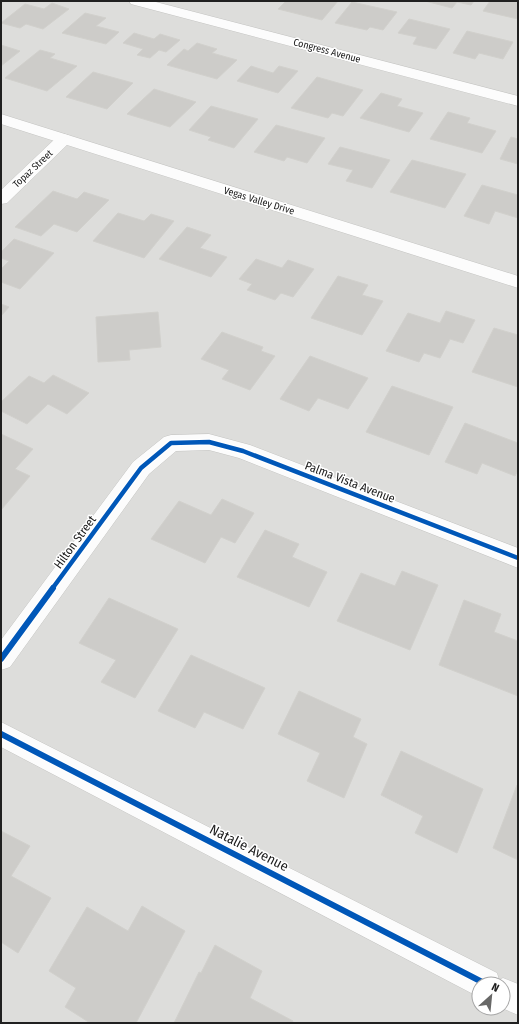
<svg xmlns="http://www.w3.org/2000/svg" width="519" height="1024" font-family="'Fira Sans Condensed',sans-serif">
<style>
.residential{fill:#dddddb;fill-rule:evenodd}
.building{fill:#cdccc9;stroke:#d1d0cc}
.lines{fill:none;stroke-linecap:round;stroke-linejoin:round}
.minor-casing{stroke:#c4c4c2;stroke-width:1}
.tertiary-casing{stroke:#c4c4c2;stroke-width:1}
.minor{fill:#fcfcfc;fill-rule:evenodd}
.tertiary{fill:#fcfcfc;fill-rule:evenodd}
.cycleway-far1-casing{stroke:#fff;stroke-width:7}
.cycleway-casing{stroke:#fff;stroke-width:8}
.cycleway-far1{stroke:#0057b8;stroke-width:4.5}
.cycleway{stroke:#0057b8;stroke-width:6}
.labels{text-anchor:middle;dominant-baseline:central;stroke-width:3;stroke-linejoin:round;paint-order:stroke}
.far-street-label{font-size:10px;fill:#202020;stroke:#fff}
.street-label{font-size:12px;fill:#202020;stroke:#fff}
.near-street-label{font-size:14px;fill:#202020;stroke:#fff}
</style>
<rect width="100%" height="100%" fill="#eeeeea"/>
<path class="residential" d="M1 1H518V1023H1ZM479 984H503V1008H479Z"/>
<g class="building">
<path d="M286 1H338L322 20 278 9Z"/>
<path d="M425 1H474L471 5 457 2 452 8Z"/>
<path d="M490 1 518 2V19L483 11Z"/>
<path d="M352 2 397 12 383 30 370 27 367 30 335 23Z"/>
<path d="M52 3 69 9 43 29 26 24 20 28 1 23 25 4 44 9Z"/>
<path d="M85 13 106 18 96 26 119 32 106 44 62 33Z"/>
<path d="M409 19 450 29 436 49 413 44 417 37 398 33Z"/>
<path d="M467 31 513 42 503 59 479 53 475 59 453 53Z"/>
<path d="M134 33 154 39 160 34 180 40 166 52 159 50 150 58 137 55 143 49 123 43Z"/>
<path d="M197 43 217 49 212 53 237 60 217 79 167 65 184 49 188 51Z"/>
<path d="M1 45 20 51 1 66Z"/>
<path d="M40 50 55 54 50 58 77 66 47 91 5 78Z"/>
<path d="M251 66 273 73 279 66 298 71 278 93 237 81Z"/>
<path d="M93 72 133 83 107 109 66 97Z"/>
<path d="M317 77 363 90 343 116 332 113 328 118 291 108Z"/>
<path d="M154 89 196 102 170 127 127 114Z"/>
<path d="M381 93 402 99 397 106 423 113 409 132 360 118Z"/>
<path d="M211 106 258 119 234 148 208 140 211 137 189 130Z"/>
<path d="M448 112 470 118 467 123 496 131 482 153 430 139Z"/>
<path d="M276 125 325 138 307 163 287 157 284 161 254 152Z"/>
<path d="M511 137 518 139V164L500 159Z"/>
<path d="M340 147 390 160 372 188 346 181 353 170 328 164Z"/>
<path d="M412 160 466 174 445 208 390 192Z"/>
<path d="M482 185 518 195V218L495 211 489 224 464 216Z"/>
<path d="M53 191 77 199 84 192 109 200 77 232 54 224 41 236 15 227Z"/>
<path d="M118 213 144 221 151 214 174 221 144 258 93 241Z"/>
<path d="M187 227 211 235 200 248 227 257 211 277 159 259Z"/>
<path d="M14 239 54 253 20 289 1 282V269L9 261 1 258V252Z"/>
<path d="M256 259 282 268 288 260 314 269 293 297 281 293 275 300 247 290 252 284 239 279Z"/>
<path d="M338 276 368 285 362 295 383 301 362 335 311 318Z"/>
<path d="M1 304 9 307 1 316Z"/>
<path d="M446 311 475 320 463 343 450 339 440 358 424 353 419 362 386 351 408 313 440 323Z"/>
<path d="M158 312 161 347 129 350 130 360 98 362 96 317Z"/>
<path d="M494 328 518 335V387L472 372Z"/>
<path d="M222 332 263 347 261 351 275 356 250 390 222 379 229 370 201 359Z"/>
<path d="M310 356 368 378 348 409 318 398 309 411 280 399Z"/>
<path d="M53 375 89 393 67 414 48 404 27 424 1 411V402L29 376 44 383Z"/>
<path d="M392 386 453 407 429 455 366 432Z"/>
<path d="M465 423 518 443V470L515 476 482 463 477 474 445 462Z"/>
<path d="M1 434 33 449 15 469 30 476 1 510Z"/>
<path d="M222 499 254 513 235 543 221 537 205 563 151 539 179 501 211 515Z"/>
<path d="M265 530 299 544 292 557 327 572 309 607 237 577Z"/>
<path d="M402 571 438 585 410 650 337 621 361 573 395 586Z"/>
<path d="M109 598 178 629 135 698 101 682 116 660 79 643Z"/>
<path d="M464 600 501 614 494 632 518 641V696L439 665Z"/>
<path d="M191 655 265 688 243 729 204 712 195 728 158 711Z"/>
<path d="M299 691 361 719 353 737 367 744 344 798 307 781 320 753 278 734Z"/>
<path d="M401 751 483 789 457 853 415 833 423 816 381 795Z"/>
<path d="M517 785H518V860L493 848Z"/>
<path d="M1 831 30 846 11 876 51 898 18 953 1 942Z"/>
<path d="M142 906 185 931 136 1023H90L65 1007 76 988 49 971 87 907 128 931Z"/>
<path d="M215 945 262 971 250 998 293 1021 292 1023H174L199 972 201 973Z"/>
</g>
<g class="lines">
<g class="minor-casing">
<g id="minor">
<path d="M129 1H152L518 96V106L131 4Z"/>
<path d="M64 134 70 136 72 139 70 142 7 203 1 204V190L58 136Z"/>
<path d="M209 434 250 445 518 548V568L239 458 209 450 176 451 149 474 10 667 1 670V640L133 462 164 437 171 435Z"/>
<path d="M1 722 497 973 499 980 503 978 518 984V1015L502 1008 503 984H479V996L475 995 1 747Z"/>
</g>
</g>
<g class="tertiary-casing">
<path id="tertiary" d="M1 114 518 276V288L1 124Z"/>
</g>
<use href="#minor" class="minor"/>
<use href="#tertiary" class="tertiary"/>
<g class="cycleway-far1-casing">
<path id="cycleway-far1" d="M52 589 141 468 171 443 209 442 243 451 518 558"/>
</g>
<g class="cycleway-casing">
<g id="cycleway">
<path d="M1 659 53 588"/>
<path d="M1 734 486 984"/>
</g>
</g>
<use href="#cycleway-far1" class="cycleway-far1"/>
<use href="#cycleway" class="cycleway"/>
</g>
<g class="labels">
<g class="far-street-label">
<text transform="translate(327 51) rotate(15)">Congress Avenue</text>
<text transform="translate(33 169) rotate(-43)">Topaz Street</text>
<text transform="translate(259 201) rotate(17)">Vegas Valley Drive</text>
</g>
<g class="street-label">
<text transform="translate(350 482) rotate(21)">Palma Vista Avenue</text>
<text transform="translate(75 542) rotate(-54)">Hilton Street</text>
</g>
<g class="near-street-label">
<text transform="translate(249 848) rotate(27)">Natalie Avenue</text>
</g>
</g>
<rect width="519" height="1024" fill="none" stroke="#202020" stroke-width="4"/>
<g transform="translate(491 996) rotate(27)"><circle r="19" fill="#ffffff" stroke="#a6a6a6"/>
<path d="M0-3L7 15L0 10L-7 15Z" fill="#686867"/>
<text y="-6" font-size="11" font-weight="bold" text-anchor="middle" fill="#202020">N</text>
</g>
</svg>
